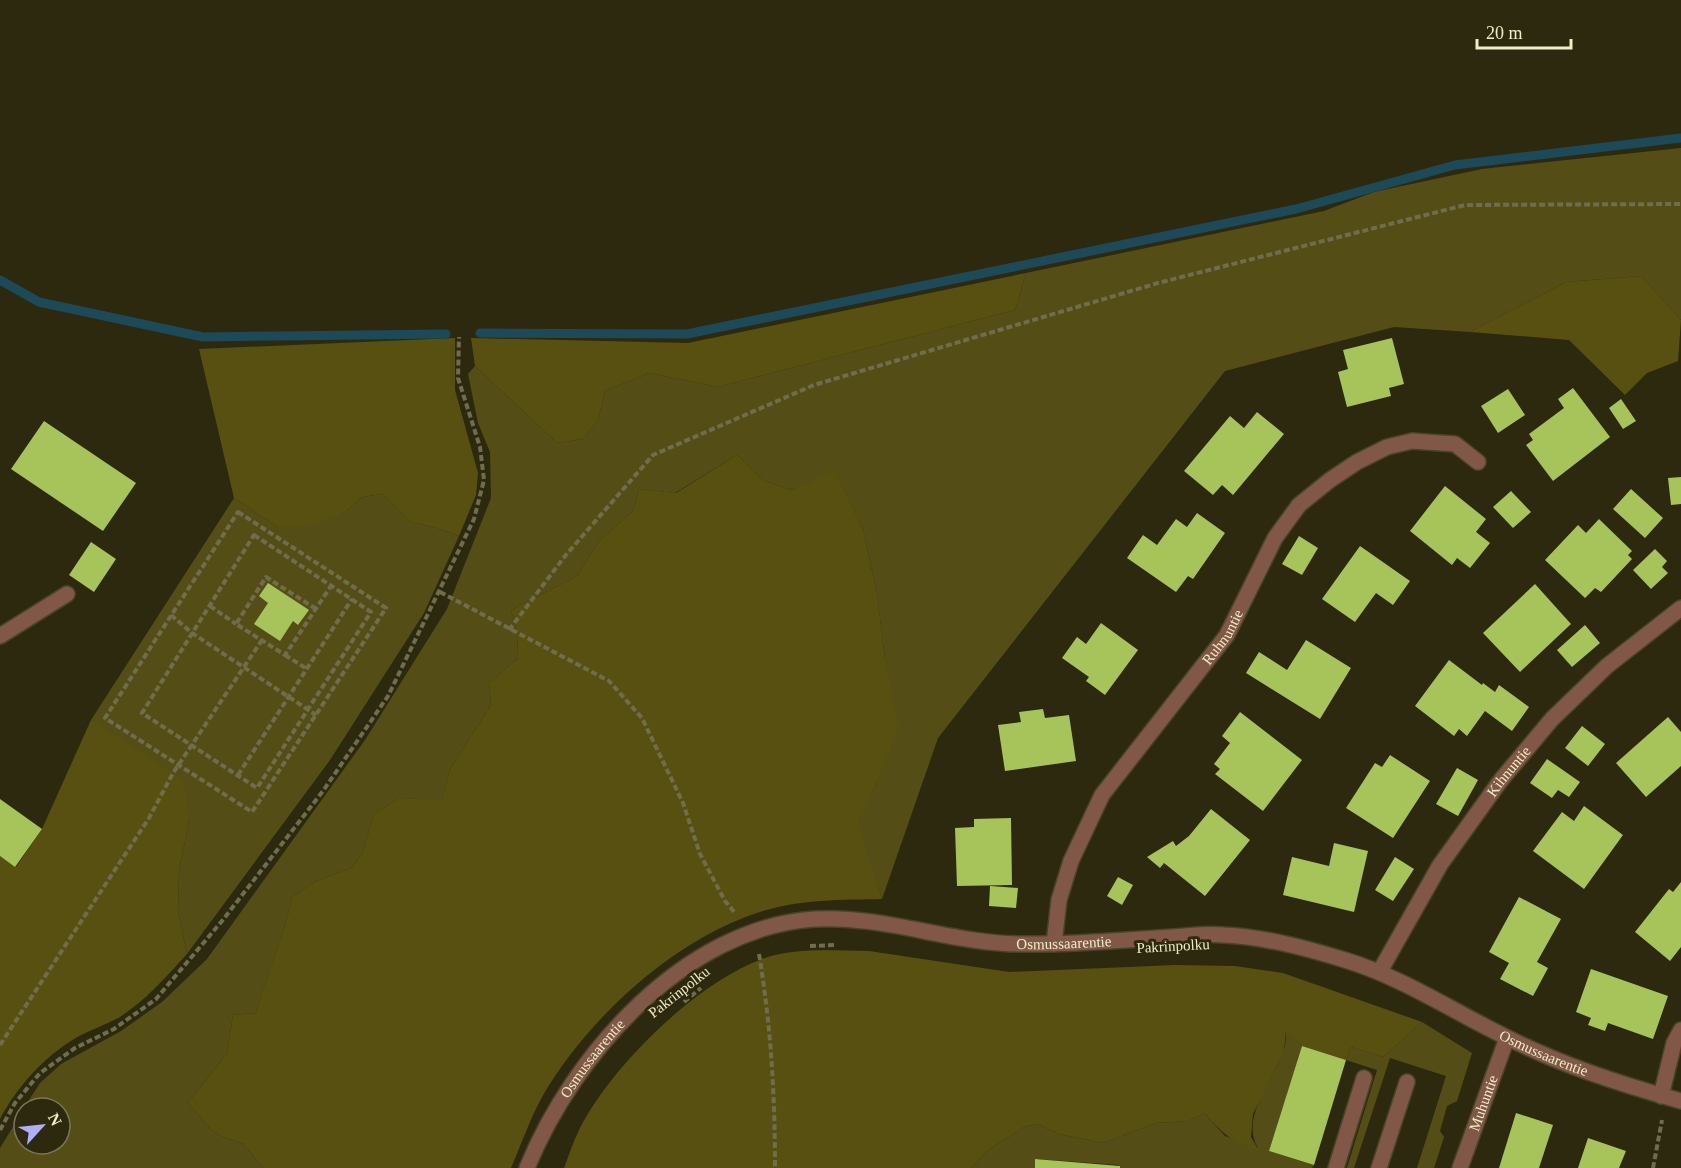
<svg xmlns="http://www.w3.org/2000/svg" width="1681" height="1168" font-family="Georgia,serif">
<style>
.green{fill:#544e16}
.forest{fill:#585010}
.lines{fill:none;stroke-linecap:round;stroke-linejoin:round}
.stream{stroke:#1d4a58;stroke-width:9}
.building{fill:#a7c45b}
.service-casing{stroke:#484428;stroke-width:18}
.minor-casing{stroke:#484428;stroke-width:18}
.path{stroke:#706c4e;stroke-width:4;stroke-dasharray:6 3;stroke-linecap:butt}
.service{stroke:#815847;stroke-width:15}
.minor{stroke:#815847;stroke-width:15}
.labels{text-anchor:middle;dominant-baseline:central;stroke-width:6;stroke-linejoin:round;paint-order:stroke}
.street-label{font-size:15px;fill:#f0ecc4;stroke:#2d290f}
</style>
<rect width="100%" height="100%" fill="#2d290f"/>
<g class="green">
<path d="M1681 148V320L1641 276 1566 282 1470 332 1394 327 1225 371 938 738 882 899 857 822 878 780 885 659 877 594 863 529 835 472 792 490 764 481 737 455 675 493 639 489 633 511 599 541 577 576 511 610 517 632 518 658 489 683 491 705 450 769 442 800 399 798 374 814 362 854 351 868 316 881 292 897C284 937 267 974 256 1013L233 1015 227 1053 188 1103 214 1133 243 1144 263 1168H0V1148L24 1109V1144H60V1108H24L40 1083 61 1064 121 1031 162 1002 207 959 365 740 447 609 491 498 490 452 478 423 468 374 475 366 557 443 583 439 598 420 605 391 649 373 718 387 1015 310 1026 273 1324 211 1374 192 1482 169Z"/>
<path d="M383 494 411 522 437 528 459 536 424 613 330 760 187 954 178 912 179 871 189 820 91 720 234 498 279 528 345 512 362 497Z"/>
<path d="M1422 1022 1472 1053 1457 1101 1447 1106 1440 1131 1444 1137 1434 1168H1417L1446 1076 1390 1058 1354 1168H1347L1377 1070 1346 1060 1351 1047 1383 1057Z"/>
<path d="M1286 1029 1302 1046 1269 1151 1314 1165 1312 1168H1120L1119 1165 1036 1159 1035 1168H971L987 1151 1024 1127 1038 1124 1059 1134 1103 1143 1156 1123 1188 1121 1204 1113 1225 1136 1258 1148C1240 1118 1272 1082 1283 1053 1286 1046 1286 1036 1286 1029Z"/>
</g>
<g class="forest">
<path d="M1026 273 1015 310 718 387 649 373 605 391 598 420 583 439 557 443 475 366 471 338 688 343Z"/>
<path d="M1641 276 1681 320 1678 361 1647 373 1625 395 1569 340 1470 332 1566 282Z"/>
<path d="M455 338V390L478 473 476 495 459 536 437 528 411 522 383 494 362 497 345 512 312 525 279 528 234 498 199 349Z"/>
<path d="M737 455 764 481 792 490 835 471 863 529 877 594 885 659 898 728 878 780 858 822 882 899C841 900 800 899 760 912 674 939 586 1020 542 1097 530 1119 521 1145 511 1168H263L243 1144 214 1133 188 1103 227 1053 233 1015 256 1013C267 973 284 937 292 897L316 881 351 868 362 854 374 814 399 798 442 799 450 769 491 705 489 683 518 658 517 632 511 610 577 576 599 541 633 511 639 489 676 493Z"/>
<path d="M91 720 183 780 189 820 179 871 178 912 187 954C166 977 146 1000 120 1017 106 1025 89 1030 74 1039 43 1058 17 1087 0 1119V856L16 867 42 829Z"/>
<path d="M869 951 1009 972 1175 965 1235 966 1283 973 1422 1022 1383 1057 1351 1047 1346 1060 1302 1046 1286 1030 1284 1052 1253 1114 1251 1137 1258 1149C1233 1145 1221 1131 1204 1113L1188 1121 1156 1123 1103 1143 1059 1134 1038 1124 1024 1127 987 1151 971 1168H564C569 1155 573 1142 579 1130 611 1066 697 982 765 958 797 947 836 951 869 951Z"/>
</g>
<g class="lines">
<g class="stream">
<path d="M0 280 39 302 203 337 446 334"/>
<path d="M480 333 687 334 1296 209 1455 165 1681 138"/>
</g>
</g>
<g class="building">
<path d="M1392 338 1404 384 1389 388 1391 396 1347 407 1338 372 1348 369 1343 350Z"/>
<path d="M1573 388 1610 437 1553 481 1526 445 1533 440 1529 434 1564 408 1558 399Z"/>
<path d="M1508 389 1525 415 1498 433 1481 406Z"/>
<path d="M1621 399 1636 421 1623 429 1609 408Z"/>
<path d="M1257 412 1284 434 1233 495 1222 485 1213 495 1184 471 1230 416 1244 428Z"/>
<path d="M44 421 136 483 103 531 11 469Z"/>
<path d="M1681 477V504L1671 505 1668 478Z"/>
<path d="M1445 486 1486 519 1476 532 1490 543 1470 568 1457 558 1452 565 1410 531Z"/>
<path d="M1631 489 1663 518 1645 538 1613 509Z"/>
<path d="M1511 491 1531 512 1513 528 1493 507Z"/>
<path d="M1197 513 1225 533 1193 579 1188 576 1176 592 1127 558 1143 535 1157 545 1176 519 1187 527Z"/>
<path d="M1599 519 1632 551 1628 555 1632 559 1601 592 1595 588 1585 598 1545 560 1578 525 1586 533Z"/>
<path d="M1299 536 1318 548 1302 575 1282 564Z"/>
<path d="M91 542 116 559 94 592 69 575Z"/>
<path d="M1360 546 1410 581 1393 605 1376 593 1355 622 1322 599Z"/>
<path d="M1655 549 1667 561 1662 567 1668 573 1651 589 1633 570Z"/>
<path d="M268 583 309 610 298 625 293 621 280 641 254 624 268 603 259 596Z"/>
<path d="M1535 584 1571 624 1520 672 1483 633Z"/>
<path d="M1101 623 1138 650 1105 695 1086 681 1089 677 1062 658 1077 637 1086 644Z"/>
<path d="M1585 625 1600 643 1572 667 1557 650Z"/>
<path d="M1306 640 1351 668 1320 719 1246 673 1259 652 1287 670Z"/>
<path d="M1449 660 1482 685 1483 683 1495 692 1499 685 1529 707 1512 731 1485 711 1467 736 1459 729 1454 736 1415 706Z"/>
<path d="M1043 709 1045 718 1069 715 1076 761 1005 771 998 725 1021 722 1019 712Z"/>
<path d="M1240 712 1302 760 1263 811 1215 774 1220 769 1214 764 1230 743 1222 736Z"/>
<path d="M1668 717 1681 732V766L1646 797 1616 763Z"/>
<path d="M1582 726 1605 744 1588 766 1565 748Z"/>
<path d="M1390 755 1430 781 1393 838 1346 808 1375 763 1382 767Z"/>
<path d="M1547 759 1580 782 1569 797 1558 790 1552 798 1530 783Z"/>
<path d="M1457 768 1478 780 1458 816 1436 804Z"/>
<path d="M0 799 42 829 15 867 0 856Z"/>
<path d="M1584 806 1623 835 1584 889 1533 851 1562 812 1574 821Z"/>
<path d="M1211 809 1250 840 1205 896 1164 863 1160 868 1147 857 1173 841 1176 846 1189 836Z"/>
<path d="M1011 818 1012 885 957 886 955 828 974 827V819Z"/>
<path d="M1334 843 1368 851 1354 912 1283 895 1292 857 1329 866Z"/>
<path d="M1395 857 1414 869 1393 901 1375 890Z"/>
<path d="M1118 877 1133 885 1122 905 1107 896Z"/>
<path d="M1681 882V947L1670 961 1635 932 1669 889 1673 892Z"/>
<path d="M990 886 1018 888 1016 908 989 906Z"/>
<path d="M1519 897 1561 919 1537 962 1548 968 1533 996 1500 979 1509 963 1489 952Z"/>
<path d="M1591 969 1668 996 1653 1039 1608 1023 1605 1031 1588 1025 1591 1018 1576 1012Z"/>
<path d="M1302 1046 1346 1060 1314 1165 1269 1151Z"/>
<path d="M1516 1113 1553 1125 1539 1168H1499Z"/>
<path d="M1588 1138 1626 1151 1619 1168H1578Z"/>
<path d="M1035 1159 1120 1166V1168H1035Z"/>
</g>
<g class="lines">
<g class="service-casing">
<g id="service">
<path d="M0 636 67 594"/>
<path d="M1661 1096 1674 1043 1681 1030"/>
<path d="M1336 1168 1364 1078"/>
<path d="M1379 1168 1407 1082"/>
</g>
</g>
<g class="minor-casing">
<g id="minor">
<path id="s1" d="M1054 944 1059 900 1071 861 1102 795 1227 635 1275 538 1299 505 1330 480 1357 462 1387 447 1412 441 1455 444 1478 462"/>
<path id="s2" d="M1380 971 1440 865 1501 780 1552 719 1607 666 1681 608"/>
<path id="s3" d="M527 1168C573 1055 685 927 815 919 884 915 953 944 1022 944 1072 945 1122 940 1172 937 1189 936 1207 933 1224 935 1265 937 1306 948 1345 960 1401 977 1451 1010 1504 1036 1561 1065 1620 1084 1681 1101"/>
<path id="s4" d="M1460 1168 1507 1038"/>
</g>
</g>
<g class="path">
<path d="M238 512 386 608 252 812 105 718Z"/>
<path d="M254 535 371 612 257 788 142 713Z"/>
<path d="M440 592 609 681 642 718 683 803 700 854 725 901 736 914"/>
<path d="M210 606 236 624"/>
<path d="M316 609 266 577 236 624 285 655 331 586"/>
<path d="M171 615 192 633 316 715"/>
<path d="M509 630 565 556 653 455 814 385 1158 283 1465 205 1681 204"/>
<path d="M285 655 307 669"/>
<path d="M238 775 352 599"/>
<path d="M810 946 835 945"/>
<path d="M759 954C771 1026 775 1095 775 1168"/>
<path d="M684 1002 701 988"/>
<path d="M0 1045 149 818 173 773 262 640"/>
<path d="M0 1130 15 1103 40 1073 75 1048 114 1029 156 999 222 921 323 791 388 696 474 519 484 480 480 447 458 378 459 337"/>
<path d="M1653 1168 1662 1120"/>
</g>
<use href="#service" class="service"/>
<use href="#minor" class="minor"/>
</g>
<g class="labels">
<g class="street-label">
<text stroke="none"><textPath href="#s1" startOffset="357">Ruhnuntie</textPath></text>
<text stroke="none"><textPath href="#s2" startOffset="238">Kihnuntie</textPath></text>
<text stroke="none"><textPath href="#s3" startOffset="650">Osmussaarentie</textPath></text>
<text transform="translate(1173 946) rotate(-3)">Pakrinpolku</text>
<text transform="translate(679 992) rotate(-38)">Pakrinpolku</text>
<text stroke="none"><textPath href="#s3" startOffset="1154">Osmussaarentie</textPath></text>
<text stroke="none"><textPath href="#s3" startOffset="128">Osmussaarentie</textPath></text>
<text stroke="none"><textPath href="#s4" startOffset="69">Muhuntie</textPath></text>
</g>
</g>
<g transform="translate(42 1126) rotate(63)"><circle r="28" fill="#2d290f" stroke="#7b7757" stroke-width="1.5"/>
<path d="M0-4.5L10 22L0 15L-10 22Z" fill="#adaffb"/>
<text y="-9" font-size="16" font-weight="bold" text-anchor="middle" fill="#f0ecc4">N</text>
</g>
<path d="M1477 39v9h94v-9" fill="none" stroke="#f0ecc4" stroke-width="3"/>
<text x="1486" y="39" font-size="18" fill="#f0ecc4" stroke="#2d290f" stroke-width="4.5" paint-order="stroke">20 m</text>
</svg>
